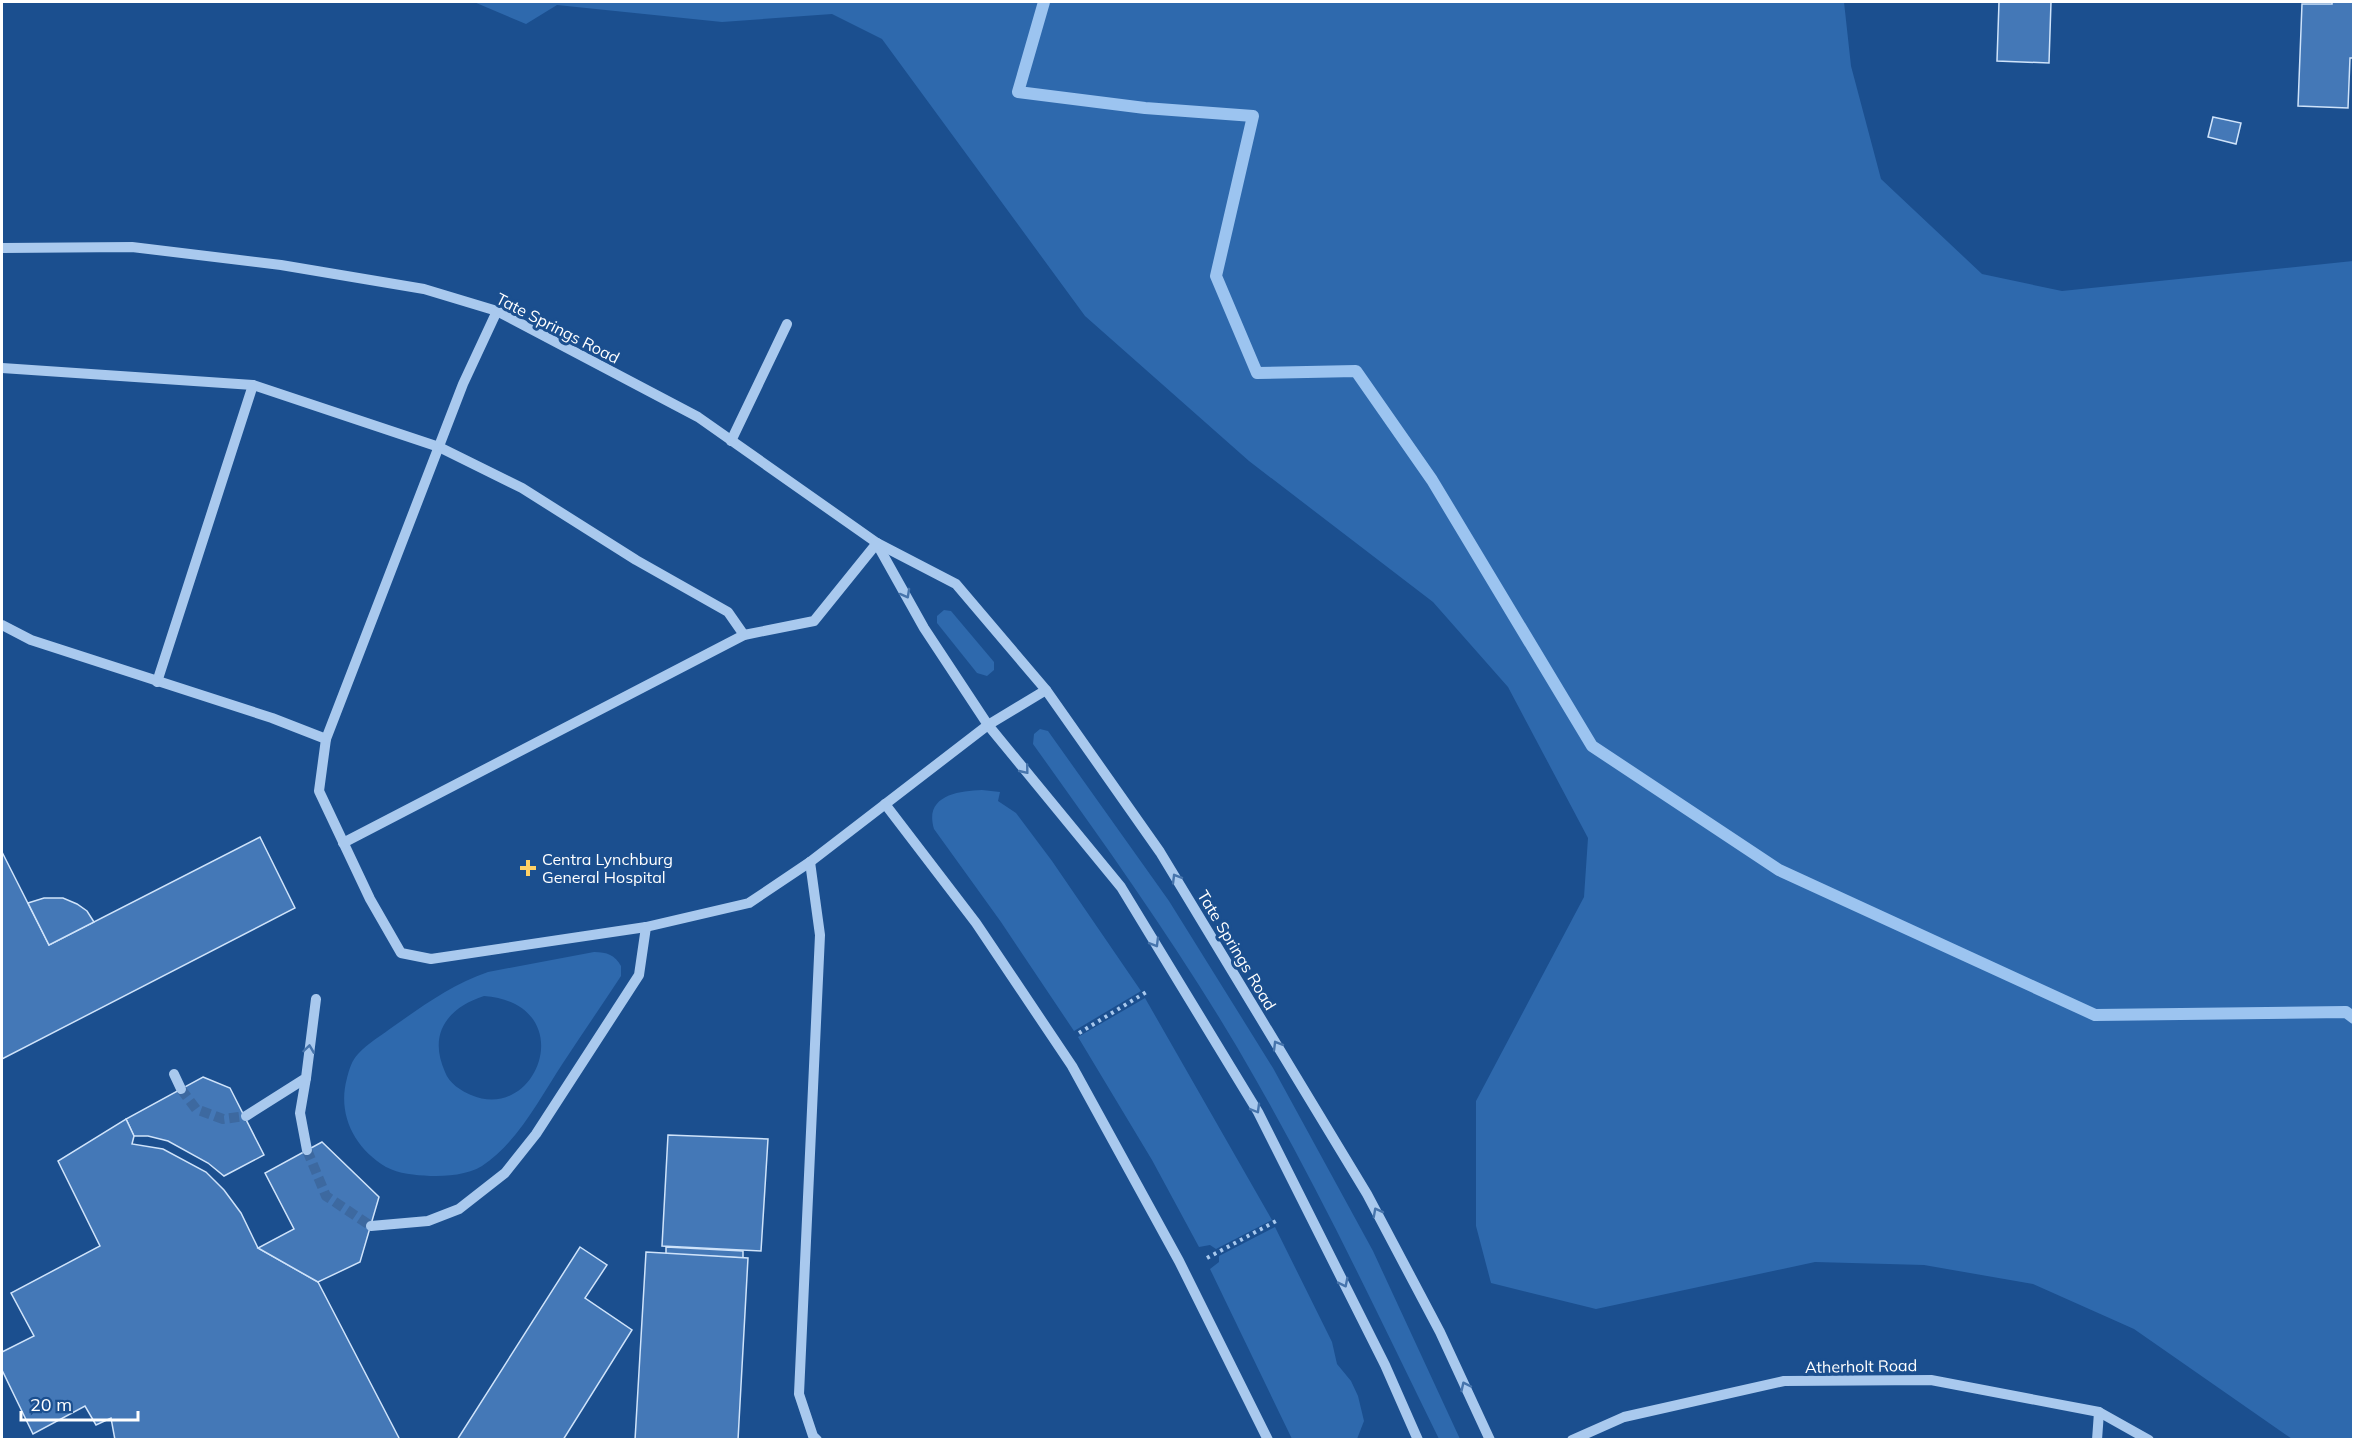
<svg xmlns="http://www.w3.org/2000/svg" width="2355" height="1441" font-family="Mulish,sans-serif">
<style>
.green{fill:#2e69ad;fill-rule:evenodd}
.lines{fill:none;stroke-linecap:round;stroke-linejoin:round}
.stream{stroke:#9cc4f0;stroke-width:12}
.building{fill:#4478b7;stroke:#cfe3fa;stroke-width:1.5}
.minor-tunnel{stroke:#3d69a0;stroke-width:10;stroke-dasharray:10 5;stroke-linecap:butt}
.path{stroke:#a9c9ee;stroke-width:4;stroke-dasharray:3 4.5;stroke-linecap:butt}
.minor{stroke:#a9c9ee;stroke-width:10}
.oneway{stroke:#4674ac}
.poi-dot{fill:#ffd166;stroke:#1b4f8f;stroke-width:2}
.labels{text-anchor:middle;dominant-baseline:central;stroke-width:6;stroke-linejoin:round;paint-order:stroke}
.street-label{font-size:16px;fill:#fff;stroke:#1b4f8f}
.poi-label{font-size:16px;fill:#fff;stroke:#1b4f8f;text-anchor:start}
</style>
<rect width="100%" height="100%" fill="#1b4f8f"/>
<g class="green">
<path d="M474 2H1844L1851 66 1881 179 1982 274 2062 291 2353 261V1439H2292L2134 1329 2033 1284 1924 1265 1815 1262 1596 1309 1491 1283 1476 1226V1101L1584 897 1588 838 1508 687 1433 602 1249 461 1085 316 882 39 832 14 722 22 557 5 526 24Z"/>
<path d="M944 610 951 611 994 662V670L987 676 977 673 937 623V616Z"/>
<path d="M1040 729 1048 731 1169 901 1273 1068 1373 1251 1460 1439H1439C1380 1319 1323 1197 1256 1080 1190 963 1111 853 1033 744L1034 734Z"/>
<path d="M982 790 1000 792 998 801 1016 813 1052 861 1141 991 1074 1031 1001 922 934 829C924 796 957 791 982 790Z"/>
<path d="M594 952C607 952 615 955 621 966V976C602 1005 582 1034 563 1063 540 1098 518 1142 482 1166 468 1175 447 1176 430 1176 415 1175 399 1174 386 1167 354 1148 337 1114 347 1078 349 1070 352 1060 358 1054 368 1043 382 1035 394 1026 424 1005 453 984 488 972ZM484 996C582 1004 538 1124 471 1095 461 1091 449 1083 445 1072 428 1034 447 1008 484 996Z"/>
<path d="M1145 998 1272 1220 1216 1249 1210 1245 1199 1247 1152 1160 1078 1037Z"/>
<path d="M1275 1227 1332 1342 1337 1364 1351 1381 1358 1396 1364 1421 1357 1439H1292L1210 1269 1219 1262V1256Z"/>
</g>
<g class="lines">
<path class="stream" d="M1044 2 1018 92 1145 108 1253 116 1216 276 1257 373 1356 371 1432 480 1592 746 1779 870 2095 1015 2346 1012 2354 1018"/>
</g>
<g class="building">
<path d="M1999 2H2051L2049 63 1997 61Z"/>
<path d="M2332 2H2354V58H2350L2348 108 2298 106 2302 4H2332Z"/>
<path d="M2213 117 2241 123 2236 144 2208 137Z"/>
<path d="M260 837 295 908 2 1059V852L49 945Z"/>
<path d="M44 898H63L77 904 87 911 94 922 49 945 28 903Z"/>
<path d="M203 1077 230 1088 264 1155 224 1176 208 1163 168 1141 148 1136H134L126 1119Z"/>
<path d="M126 1119 134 1136 132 1144 163 1149 206 1172 224 1190 241 1213 258 1248 318 1282 400 1440H115L111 1418 96 1425 85 1406 33 1434 2 1370V1352L34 1336 11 1293 100 1246 58 1161Z"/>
<path d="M668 1135 768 1139 761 1251 662 1246Z"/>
<path d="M322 1142 379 1197 360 1262 318 1282 258 1248 294 1229 265 1173Z"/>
<path d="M580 1247 607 1265 585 1298 632 1330 563 1440H457Z"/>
<path d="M666 1247 743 1251V1258L666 1254Z"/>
<path d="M646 1252 748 1258 738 1440H635Z"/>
</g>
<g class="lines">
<g class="minor-tunnel">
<path d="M181 1089 196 1109 223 1119 246 1116"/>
<path d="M307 1150 326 1196 371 1226"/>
</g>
<g class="path">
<path d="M1079 1033 1148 991"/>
<path d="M1207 1258 1278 1220"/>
</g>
<g class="minor">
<path d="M2 248 132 247 281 265 424 289 497 311 698 417 877 543 956 584 1046 690 1160 852 1367 1194 1440 1332 1490 1440"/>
<path d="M497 311 463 384 326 739 319 791 370 899 401 953 431 959 646 927 749 903 810 862 988 725 1046 690"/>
<path d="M2 368 253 385 439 447 522 488 636 560 728 612 744 635"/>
<path d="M731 441 787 324"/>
<path d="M877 544 924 628 988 725 1121 887 1258 1112 1385 1365 1418 1440"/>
<path d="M2 625 31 640 272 718 326 739"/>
<path d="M157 682 253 385"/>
<path d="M885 804 976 923 1072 1066 1179 1261 1268 1440"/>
<path d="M343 843 744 635 814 621 877 543"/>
<path d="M810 862 820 935 799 1394 813 1436 817 1440"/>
<path d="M174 1074 181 1089"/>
<path d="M306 1078 300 1113 307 1150"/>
<path d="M246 1116 306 1078 316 999"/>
<path d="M371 1226 428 1221 459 1209 505 1173 536 1134 639 975 646 927"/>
<path d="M1572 1440 1624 1417 1784 1381 1931 1380 2099 1412 2149 1440"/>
<path d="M2097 1440 2099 1412"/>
</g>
</g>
<defs><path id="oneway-chevron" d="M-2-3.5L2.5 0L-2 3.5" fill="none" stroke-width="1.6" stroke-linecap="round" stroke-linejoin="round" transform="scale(1.5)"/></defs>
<g class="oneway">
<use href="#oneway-chevron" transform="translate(906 594) rotate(61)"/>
<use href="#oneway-chevron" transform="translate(1025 770) rotate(51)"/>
<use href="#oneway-chevron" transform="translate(1176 878) rotate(-121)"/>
<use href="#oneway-chevron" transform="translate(1155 943) rotate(59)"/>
<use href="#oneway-chevron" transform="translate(1277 1045) rotate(-121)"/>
<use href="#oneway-chevron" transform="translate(309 1049) rotate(-82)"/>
<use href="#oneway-chevron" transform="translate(1256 1109) rotate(60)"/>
<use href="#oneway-chevron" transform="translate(1377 1212) rotate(-118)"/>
<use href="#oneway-chevron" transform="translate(1344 1283) rotate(63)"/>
<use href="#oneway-chevron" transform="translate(1465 1386) rotate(-115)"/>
</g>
<path class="poi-dot" d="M525 859h6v6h6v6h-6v6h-6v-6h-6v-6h6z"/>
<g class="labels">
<g class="street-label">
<text transform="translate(558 328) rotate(27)">Tate Springs Road</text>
<text transform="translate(1237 950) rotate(59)">Tate Springs Road</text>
<text transform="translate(1861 1366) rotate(-1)">Atherholt Road</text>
</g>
<g class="poi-label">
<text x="542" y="859">Centra Lynchburg<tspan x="542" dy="18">General Hospital</tspan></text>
</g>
</g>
<rect width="2355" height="1441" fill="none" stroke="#ffffff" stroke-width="6"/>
<path d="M21 1411v9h117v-9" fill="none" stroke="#ffffff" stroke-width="3"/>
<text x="30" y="1411" font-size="18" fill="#ffffff" stroke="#1b4f8f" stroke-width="4.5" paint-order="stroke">20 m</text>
</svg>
